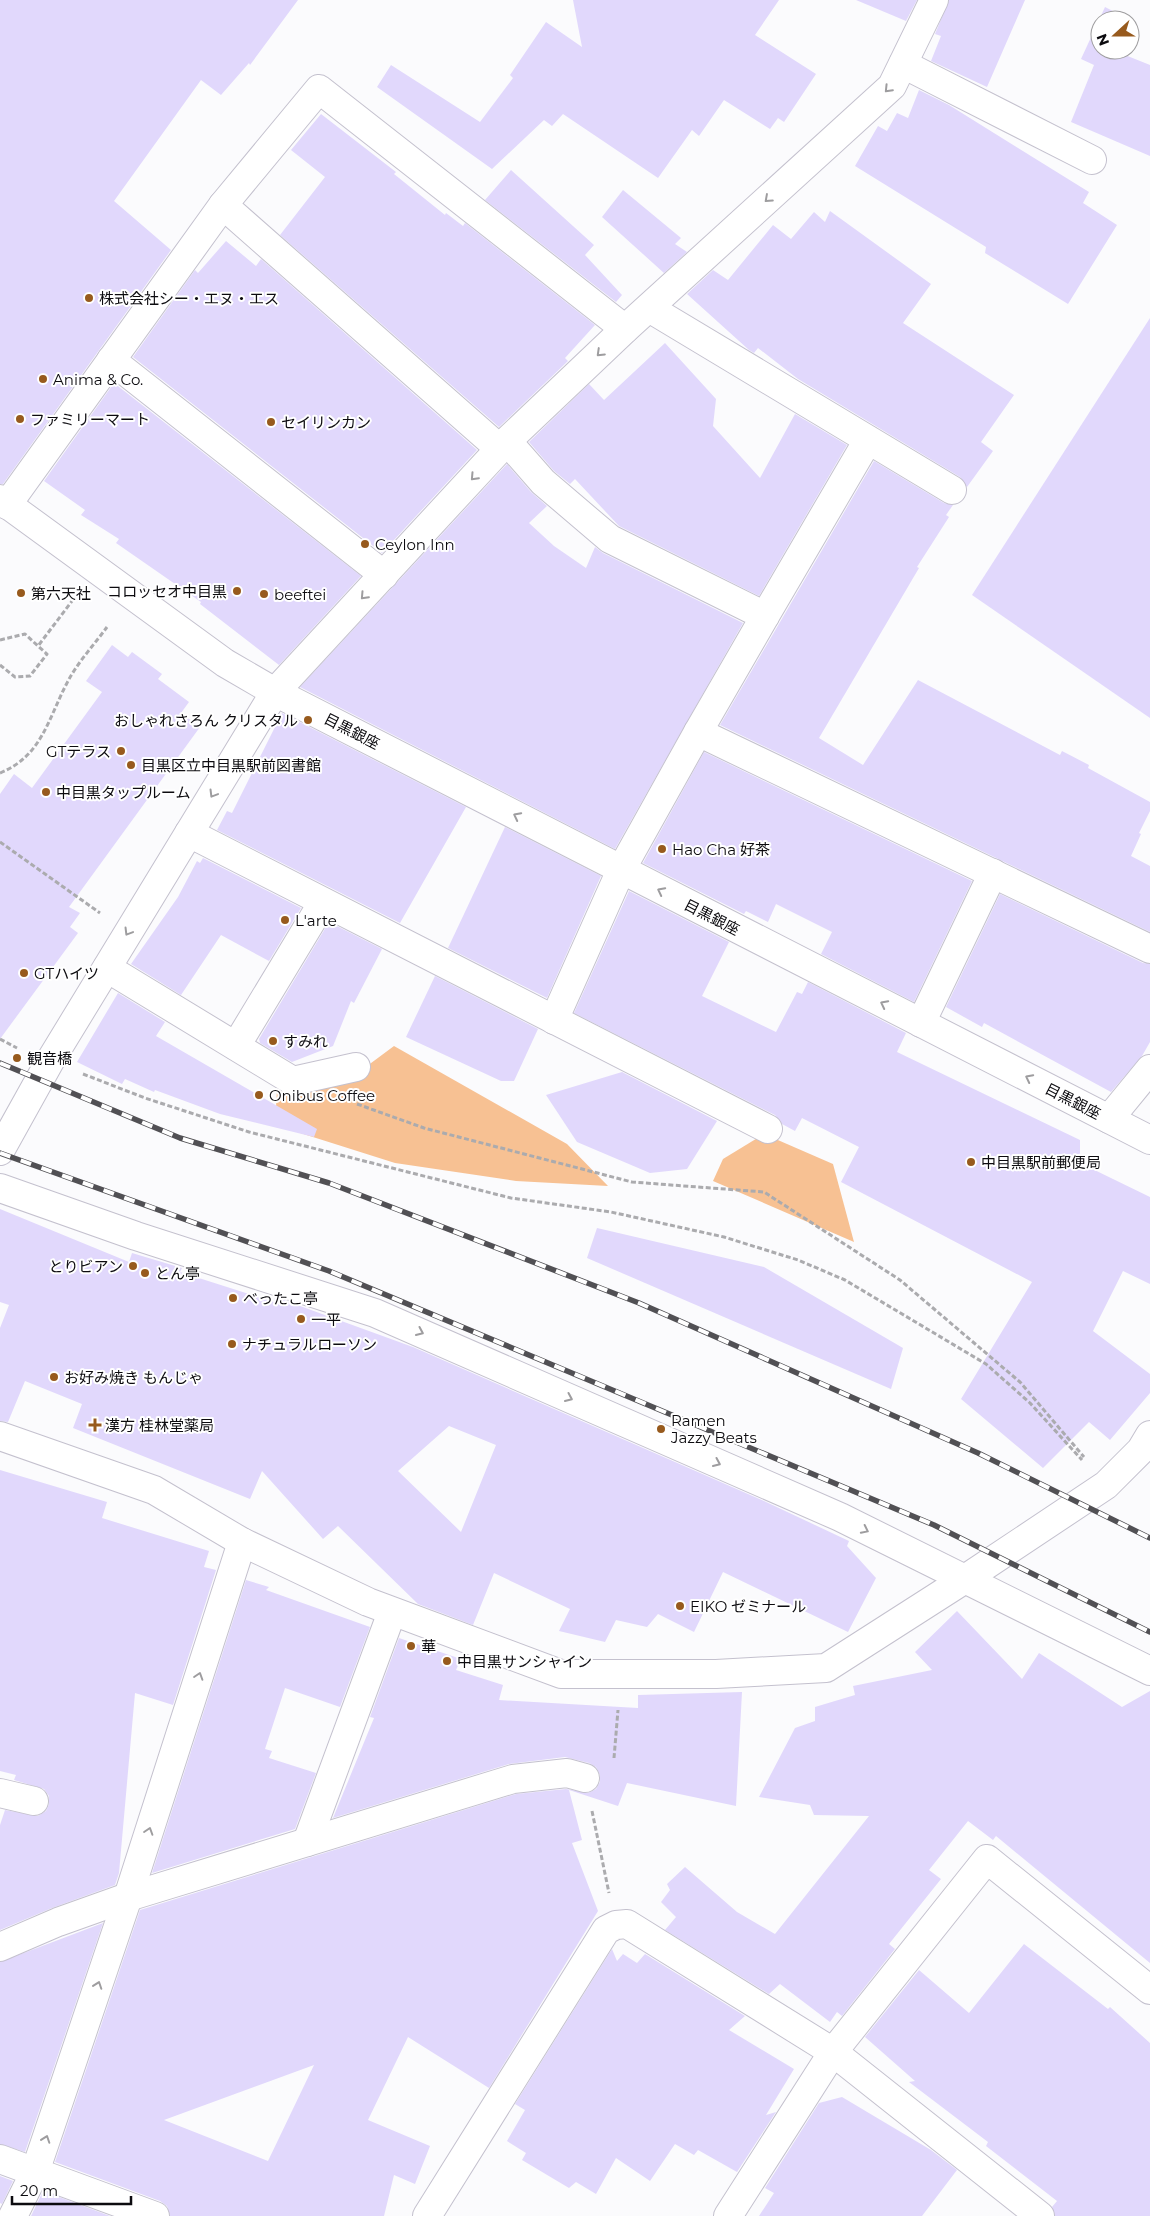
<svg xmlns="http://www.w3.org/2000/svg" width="1150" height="2216" font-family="Montserrat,'Noto Sans JP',sans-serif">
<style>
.park{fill:#f7c193}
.building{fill:#e1d8fc;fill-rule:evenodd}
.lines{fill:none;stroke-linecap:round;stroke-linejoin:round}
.minor-casing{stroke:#c4c1ce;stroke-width:30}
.path{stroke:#ababae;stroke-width:3;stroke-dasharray:5 2.5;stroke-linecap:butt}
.minor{stroke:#fff;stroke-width:28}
.rail-casing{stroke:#515054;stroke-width:5.5}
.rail{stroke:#fff;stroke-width:4;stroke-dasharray:11;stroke-linecap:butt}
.oneway{stroke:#9e9d9f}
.poi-dot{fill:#975a1d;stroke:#fff;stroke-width:2}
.labels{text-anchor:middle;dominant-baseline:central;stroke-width:4;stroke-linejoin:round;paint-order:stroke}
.poi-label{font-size:15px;fill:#0c0b0f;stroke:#fff;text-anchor:start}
.street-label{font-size:15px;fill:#0c0b0f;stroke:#fff}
</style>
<rect width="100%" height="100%" fill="#fbfbfd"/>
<g class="park">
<path d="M394 1046 567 1144 608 1186 516 1181 395 1163 275 1125 277 1089 359 1072Z"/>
<path d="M764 1134 833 1164 854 1242 713 1181 723 1159Z"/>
</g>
<g class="building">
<path d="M0 0H298L250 65 249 63 221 95 201 80 114 201 171 250 3 484H0Z"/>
<path d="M573 0H779L755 35 816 74 784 122 778 118 770 129 724 100 699 136 692 130 658 178 563 114 552 126 544 120 492 169 377 87 391 65 480 122 513 78 510 75 546 22 582 47Z"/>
<path d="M856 0H917L906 21Z"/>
<path d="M949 0H1025L987 87 931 61 941 36 935 34Z"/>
<path d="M1105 7 1136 23 1130 35V20H1100V50H1122L1120 53 1150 65V156L1071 122 1094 65 1081 59Z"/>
<path d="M919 90 949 105 1089 192 1083 203 1117 225 1068 304 985 253 986 247 855 166 878 126 887 131 897 113 908 118Z"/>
<path d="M321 114 396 172 394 174 445 215 446 213 463 226 465 223 595 325 565 358 568 361 499 427 280 235 325 177 291 150Z"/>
<path d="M511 170 594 245 585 255 622 295 616 302 485 200Z"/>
<path d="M623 190 681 238 675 244 687 252 664 273 602 217Z"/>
<path d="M830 211 931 284 903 323 1014 395 981 442 993 451 967 487 960 477 798 379 758 348 754 353 749 350 687 294 713 270 728 280 773 225 791 239 814 212 825 222Z"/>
<path d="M226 241 256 266 261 259 477 450 382 553 133 357 195 270 198 273Z"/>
<path d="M1150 318V718L972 595Z"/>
<path d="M665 343 716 399 713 426 760 478 795 414 847 445 759 596 619 526 575 479 570 484 554 471 529 442 589 384 604 400Z"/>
<path d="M114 383 361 576 279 665 200 604 201 602 116 543 119 539 81 515 85 510 44 481Z"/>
<path d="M874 461 944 503 953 505 946 515 949 517 917 567 919 568 819 738 863 765 918 680 1060 755 1062 751 1089 765 1088 768 1150 802V811L1139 833 1141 834 1131 856 1150 866V932L720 725Z"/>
<path d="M507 464 531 492 547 506 529 523 554 546 586 568 595 547 603 553 743 623 615 849 300 687Z"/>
<path d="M112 645 128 657 132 652 162 674 158 679 189 702 181 713 200 727 69 907 80 913 70 927 78 933 0 1039V794L14 774 32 788 102 692 86 681Z"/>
<path d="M282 713 466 807 400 923 217 830 227 811 232 813Z"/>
<path d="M704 752 972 881 914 1002 821 954 832 932 776 904 768 922 746 911 744 914 643 863Z"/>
<path d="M505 827 601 876 547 998 448 948Z"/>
<path d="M203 858 301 908 269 961 221 935 181 995 131 964 178 897 197 861 200 863Z"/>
<path d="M629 891 729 942 702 996 776 1032 797 992 802 994 808 982 906 1033 897 1052 1080 1140V1153L1076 1161 1150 1197V1284L1123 1271 1093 1331 1150 1374V1393L1110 1440 1089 1422 1043 1468 961 1399 1032 1282 841 1182 859 1147 802 1118 795 1131 782 1124 775 1115 574 1013Z"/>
<path d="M1000 894 1143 963 1150 964V1042L1142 1056 1111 1092 984 1023 982 1027 946 1007Z"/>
<path d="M329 922 382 949 354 1003 351 1001 333 1046 292 1062 260 1043 259 1039Z"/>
<path d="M435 976 538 1029 514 1081H501L406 1037Z"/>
<path d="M118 993 165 1022 156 1036 317 1129 314 1137 220 1114 155 1090 154 1092 125 1079 122 1084 77 1062Z"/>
<path d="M622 1072 717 1121 687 1169 650 1173 577 1142 546 1095Z"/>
<path d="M0 1209 129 1262 132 1253 182 1268 180 1272 274 1302 275 1297 278 1298 413 1347 764 1501 849 1541 847 1546 876 1578 848 1632 723 1572 694 1632 658 1614 647 1627 616 1620 605 1642 559 1631 570 1609 494 1573 473 1625 418 1604 338 1526 323 1539 262 1471 250 1499 73 1428 82 1404 25 1381 8 1422 0 1421V1328L9 1305 0 1302ZM449 1426 496 1445 461 1532 398 1471Z"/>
<path d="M597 1228 764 1267 903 1348 891 1389 587 1258Z"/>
<path d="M0 1470 107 1502 102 1518 209 1551 204 1567 216 1570 173 1705 135 1693 119 1873 115 1885 52 1908 0 1930V1825L5 1810 38 1816 46 1811 49 1804V1796L44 1789 14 1780 16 1775 0 1771Z"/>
<path d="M246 1580 269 1587 266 1590 370 1627 340 1707 285 1688 265 1749 272 1751 269 1758 316 1773 295 1829 152 1873Z"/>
<path d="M957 1611 1022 1679 1039 1653 1122 1707 1150 1691V1963L996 1836 993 1840 968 1821 929 1870 941 1879 889 1944 895 1949 842 2016 837 2012 830 2022 780 1984 769 1994 665 1930 676 1917 661 1902 670 1890 667 1884 685 1867 737 1912 775 1934 869 1816 814 1815 810 1805 759 1797 795 1728 815 1721V1707L855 1695 853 1686 932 1670 915 1652Z"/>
<path d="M399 1638 461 1659 456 1670 503 1685 499 1700 638 1708V1695L742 1692 736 1806 627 1783 618 1806 569 1790 582 1840 572 1843 598 1911 489 2088 408 2037 368 2120 430 2146 415 2184 394 2175 384 2216H170L167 2206 160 2201 55 2162 140 1910 516 1794 566 1789 588 1793 596 1789 600 1782V1775L596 1767 589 1763 565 1757 509 1764 333 1818 374 1718 370 1717ZM314 2065 268 2161 164 2120Z"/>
<path d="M103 1923 25 2152 0 2144V1962Z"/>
<path d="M1024 1944 1108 2009 1110 2007 1150 2043V2216H1055L1052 2207 1057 2201 986 2146 988 2142 909 2082 915 2081 865 2037 919 1970 969 2013Z"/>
<path d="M612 1949 617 1961 623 1954 637 1963 645 1954 745 2016 729 2030 794 2069 766 2115 776 2112 737 2172 698 2150 694 2155 675 2144 650 2181 616 2158 596 2194 576 2182 569 2188 522 2160 526 2153 507 2141 525 2110 515 2104Z"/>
<path d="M842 2097 931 2150 957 2170 922 2216H759L774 2193 765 2188 819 2103Z"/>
<path d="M0 2176 13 2181 2 2204 0 2203Z"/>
<path d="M43 2191 110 2216H31Z"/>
</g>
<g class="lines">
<g class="minor-casing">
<g id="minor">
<path d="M903 64 1092 160"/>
<path d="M223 205 500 449"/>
<path d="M649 308 952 490"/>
<path d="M111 360 384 575"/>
<path d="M507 441 543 482 610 539 765 616 698 732 621 870 554 1020"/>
<path d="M0 499 225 663 275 692 1150 1140"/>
<path d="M7 505 223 205 319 89 625 329"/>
<path d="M765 616 868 440"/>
<path d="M698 732 1150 949"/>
<path d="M189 833 768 1129"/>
<path d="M107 968 293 1081 356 1067"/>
<path d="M921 1023 993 873"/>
<path d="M236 1046 323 902"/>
<path d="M1109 1119 1150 1069"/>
<path d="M0 1151 50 1061 275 692 507 441 625 329 892 86 934 0"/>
<path d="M0 1188 136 1236 375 1313 840 1517 1150 1671"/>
<path d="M0 1436 154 1490 242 1542 368 1602 561 1674H716L826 1668 965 1579 1106 1485 1141 1450 1150 1435"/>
<path d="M0 1793 34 1801"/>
<path d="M307 1842 392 1612"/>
<path d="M0 1947 58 1922 128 1897 513 1779 567 1773 585 1778"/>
<path d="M0 2159 155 2216"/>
<path d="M13 2216 35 2172 128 1897 242 1542"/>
<path d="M427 2216 606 1930 616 1925 627 1924 833 2052 1040 2216"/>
<path d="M728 2216 833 2052 987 1859 1150 1990"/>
</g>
</g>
<g class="path">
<path d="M0 640 25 634 38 646 72 601"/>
<path d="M0 665 15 677 30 676 47 654 38 646"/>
<path d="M0 773C42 756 48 719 67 683 77 663 94 645 107 627"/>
<path d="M0 842 100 913"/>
<path d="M0 1039 17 1048"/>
<path d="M83 1074 145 1098 249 1132 511 1198 611 1212 724 1237 798 1260 845 1280 986 1364 1030 1403 1082 1460"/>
<path d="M357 1104 424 1128 632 1182 764 1192 900 1280 1020 1382 1084 1457"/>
<path d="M614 1758 618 1710"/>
<path d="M592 1811 609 1893"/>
</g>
<use href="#minor" class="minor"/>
<g class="rail-casing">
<g id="rail">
<path d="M0 1063 180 1138 329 1183 639 1303 978 1453 1150 1538"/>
<path d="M0 1153 329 1271 934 1525 1150 1632"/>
</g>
</g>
<use href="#rail" class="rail"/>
</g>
<defs><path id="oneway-chevron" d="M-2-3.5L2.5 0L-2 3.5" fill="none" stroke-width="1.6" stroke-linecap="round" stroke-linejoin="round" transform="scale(1.25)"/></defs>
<g class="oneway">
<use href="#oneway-chevron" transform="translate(888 89) rotate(134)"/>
<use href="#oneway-chevron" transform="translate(768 199) rotate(138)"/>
<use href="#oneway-chevron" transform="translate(600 353) rotate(136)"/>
<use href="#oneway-chevron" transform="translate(474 477) rotate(133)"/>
<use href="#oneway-chevron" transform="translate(364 596) rotate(133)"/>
<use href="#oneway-chevron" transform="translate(213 794) rotate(121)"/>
<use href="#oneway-chevron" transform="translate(517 816) rotate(-153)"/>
<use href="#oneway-chevron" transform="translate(661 891) rotate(-153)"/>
<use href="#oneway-chevron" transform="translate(128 932) rotate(121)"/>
<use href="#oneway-chevron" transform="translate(884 1004) rotate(-153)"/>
<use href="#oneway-chevron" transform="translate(1029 1078) rotate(-153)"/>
<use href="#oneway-chevron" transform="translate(420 1332) rotate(24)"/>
<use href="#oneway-chevron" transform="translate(569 1398) rotate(24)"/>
<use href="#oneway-chevron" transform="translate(717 1463) rotate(24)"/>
<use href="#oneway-chevron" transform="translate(865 1530) rotate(26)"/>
<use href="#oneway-chevron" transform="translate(199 1676) rotate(-72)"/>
<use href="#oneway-chevron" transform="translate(149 1831) rotate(-72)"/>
<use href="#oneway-chevron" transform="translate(98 1985) rotate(-71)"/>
<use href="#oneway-chevron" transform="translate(46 2139) rotate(-71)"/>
</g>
<g class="poi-dot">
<circle cx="89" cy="298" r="5"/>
<circle cx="43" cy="379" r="5"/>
<circle cx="20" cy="419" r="5"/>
<circle cx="271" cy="422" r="5"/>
<circle cx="365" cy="544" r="5"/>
<circle cx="237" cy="591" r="5"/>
<circle cx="21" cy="593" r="5"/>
<circle cx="264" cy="594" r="5"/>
<circle cx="308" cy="720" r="5"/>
<circle cx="121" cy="751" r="5"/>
<circle cx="131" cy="765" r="5"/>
<circle cx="46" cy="792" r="5"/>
<circle cx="662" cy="849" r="5"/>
<circle cx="285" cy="920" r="5"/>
<circle cx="24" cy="973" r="5"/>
<circle cx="273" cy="1041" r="5"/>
<circle cx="17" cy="1058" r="5"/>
<circle cx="259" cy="1095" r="5"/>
<circle cx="971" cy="1162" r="5"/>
<circle cx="133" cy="1266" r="5"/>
<circle cx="145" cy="1273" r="5"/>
<circle cx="233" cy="1298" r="5"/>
<circle cx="301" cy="1319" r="5"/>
<circle cx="232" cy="1344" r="5"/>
<circle cx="54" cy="1377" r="5"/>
<path d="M92.5 1417.5h5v5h5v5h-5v5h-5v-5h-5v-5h5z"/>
<circle cx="661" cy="1429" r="5"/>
<circle cx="680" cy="1606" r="5"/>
<circle cx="411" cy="1646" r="5"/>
<circle cx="447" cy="1661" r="5"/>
</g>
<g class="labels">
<g class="poi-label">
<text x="99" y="298">株式会社シー・エヌ・エス</text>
<text x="53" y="379">Anima &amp; Co.</text>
<text x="30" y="419">ファミリーマート</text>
<text x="281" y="422">セイリンカン</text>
<text x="375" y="544">Ceylon Inn</text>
<text x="227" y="591" text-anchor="end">コロッセオ中目黒</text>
<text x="31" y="593">第六天社</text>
<text x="274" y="594">beeftei</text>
<text x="298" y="720" text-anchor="end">おしゃれさろん クリスタル</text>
<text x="111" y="751" text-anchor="end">GTテラス</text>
<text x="141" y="765">目黒区立中目黒駅前図書館</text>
<text x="56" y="792">中目黒タップルーム</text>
<text x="672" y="849">Hao Cha 好茶</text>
<text x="295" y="920">L'arte</text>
<text x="34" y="973">GTハイツ</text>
<text x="283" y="1041">すみれ</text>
<text x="27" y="1058">観音橋</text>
<text x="269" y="1095">Onibus Coffee</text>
<text x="981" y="1162">中目黒駅前郵便局</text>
<text x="123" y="1266" text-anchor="end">とりビアン</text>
<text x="155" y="1273">とん亭</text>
<text x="243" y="1298">べったこ亭</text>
<text x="311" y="1319">一平</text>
<text x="242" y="1344">ナチュラルローソン</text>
<text x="64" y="1377">お好み焼き もんじゃ</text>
<text x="671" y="1420">Ramen<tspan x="671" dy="17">Jazzy Beats</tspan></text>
<text x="105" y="1425">漢方 桂林堂薬局</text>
<text x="690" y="1606">EIKO ゼミナール</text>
<text x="421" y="1646">華</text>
<text x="457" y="1661">中目黒サンシャイン</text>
</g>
<g class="street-label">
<text transform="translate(352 731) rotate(27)">目黒銀座</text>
<text transform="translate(712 917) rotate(27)">目黒銀座</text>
<text transform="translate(1073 1101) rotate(27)">目黒銀座</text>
</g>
</g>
<g transform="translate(1115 35) rotate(249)"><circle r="24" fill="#ffffff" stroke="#9e9d9f"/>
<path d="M0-4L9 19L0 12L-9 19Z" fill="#975a1d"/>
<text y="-8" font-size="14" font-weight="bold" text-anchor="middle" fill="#0c0b0f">N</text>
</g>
<path d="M12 2196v8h119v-8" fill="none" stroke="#0c0b0f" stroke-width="2.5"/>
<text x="20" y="2196" font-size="15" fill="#0c0b0f" stroke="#ffffff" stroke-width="4" paint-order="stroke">20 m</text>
</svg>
